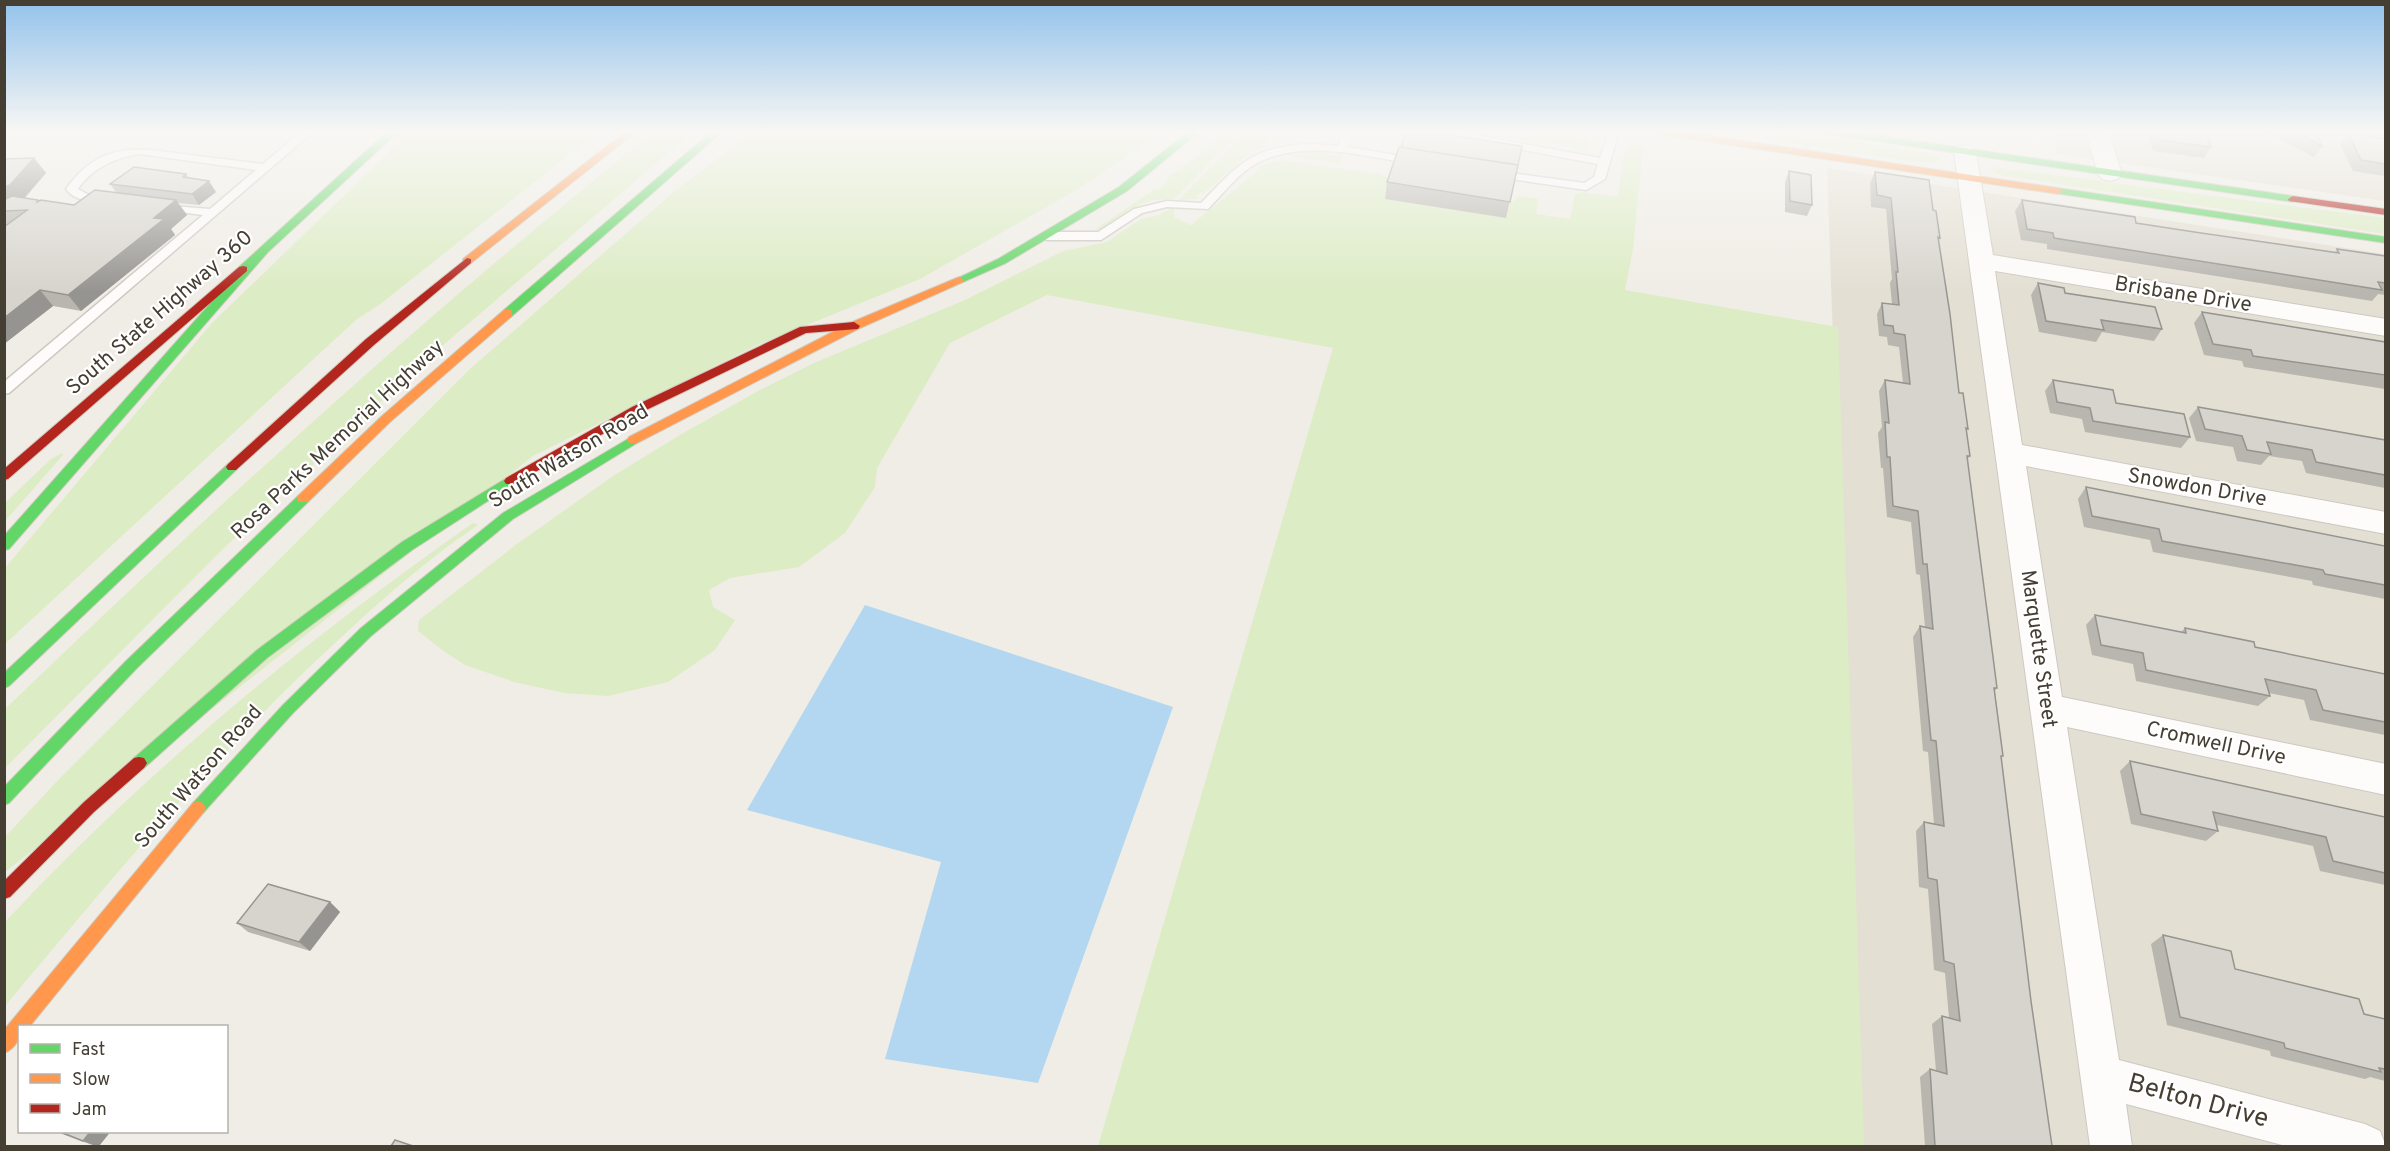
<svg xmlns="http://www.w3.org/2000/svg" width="2390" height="1151" font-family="Overpass,sans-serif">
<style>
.residential{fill:#e4dfd3}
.green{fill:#dcecc4}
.water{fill:#b3d7f0}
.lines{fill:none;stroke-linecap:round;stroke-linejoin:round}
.lane-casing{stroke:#ccc9c2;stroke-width:3}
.street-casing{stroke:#ccc9c2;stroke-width:2}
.fast-casing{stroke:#cfcabd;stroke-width:2}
.slow-casing{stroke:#cfcabd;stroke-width:2}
.jam-casing{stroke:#cfcabd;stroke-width:2}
.path{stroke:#cecbc6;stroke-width:3;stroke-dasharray:2 2;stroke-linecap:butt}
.lane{fill:#fdfcfb;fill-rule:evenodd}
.street{fill:#fdfcfb;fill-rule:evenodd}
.fast{fill:#63d668;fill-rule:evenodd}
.slow{fill:#ff974d;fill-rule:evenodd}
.jam{fill:#b3261e;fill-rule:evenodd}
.wall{fill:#b9b6b0}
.shaded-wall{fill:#969490}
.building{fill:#d7d4cd;stroke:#969490;stroke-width:1.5}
.labels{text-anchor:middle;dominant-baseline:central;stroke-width:4.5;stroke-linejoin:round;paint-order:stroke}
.street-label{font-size:21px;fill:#453e33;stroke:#fff}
.near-street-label{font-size:26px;fill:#453e33;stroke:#fff}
</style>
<rect width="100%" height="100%" fill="#f0ede6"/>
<g class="residential">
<path d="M2052 131H2385V201L2057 154Z"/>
<path d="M1827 168 2385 254V1146H1861Z"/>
</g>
<g class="green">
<path d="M411 131H599L379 305 357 319 5 644V568L212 323Z"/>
<path d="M655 131H694L427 359 225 547 5 768V709C214 508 428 312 655 131Z"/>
<path d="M754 131H1157L1133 152 1073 192 920 279 755 346 533 456 5 872 4 838 61 777 471 368 675 191Z"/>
<path d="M1226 131H1241L1174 199 1153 200 1141 204 1101 230 1096 229 1155 189 1158 190 1168 181 1165 180C1186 163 1208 151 1226 131Z"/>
<path d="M1246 131H1258L1268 142 1267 146 1250 152 1204 193 1201 192 1196 197 1198 198 1196 199 1179 200Z"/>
<path d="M1484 131C1518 131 1552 134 1586 140L1590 146 1589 150C1577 155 1569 146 1558 144 1539 141 1497 139 1484 131Z"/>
<path d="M1711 131H1750L1804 139 1856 142 1933 154 1940 158 1937 162H1915Z"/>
<path d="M1628 146H1643L1633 249 1625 290 1838 327 1864 1146H1098L1333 348 1047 295 950 343 877 468 875 487 845 533 799 567 730 578 709 590 713 607 735 620 715 650 668 682 608 696 564 693 514 682 465 665 445 652 418 631 419 620 517 544 613 476 680 435 758 391 814 363 965 300 1063 251 1107 242 1141 219 1159 215 1173 207 1175 210 1174 217 1191 225 1255 173 1262 165 1280 160 1379 174 1391 179 1385 199 1506 218 1510 201 1513 202 1518 196 1538 199 1536 214 1570 219 1575 194 1581 192 1618 197 1624 153H1627Z"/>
<path d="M1310 151 1342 156 1339 164 1292 156Z"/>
<path d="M1992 167 2385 218V234L1999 175 1993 172Z"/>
<path d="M62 453 63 455 5 521V503L51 459Z"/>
<path d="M473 523 478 525C432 556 389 593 348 631 222 745 114 876 5 1006V922C145 772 304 641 473 523Z"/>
</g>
<path class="water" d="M865 605 1173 707 1038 1083 885 1059 941 862 747 810Z"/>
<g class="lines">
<g class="lane-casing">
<g id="lane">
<path d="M302 131H314L9 393 4 394V382L203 215 163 210 159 209V205L210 209 256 170 139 154C115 158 92 168 78 189L87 194 107 197V201L103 202C89 201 75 201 66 189 101 140 138 148 190 155 214 158 239 161 263 164Z"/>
<path d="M1343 131H1353L1348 147 1413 158 1418 161 1413 164C1364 156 1306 139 1259 162 1239 172 1223 194 1208 209L1167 207 1142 213 1101 240H1047L1041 236 1047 232H1098L1134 209 1167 201 1201 203C1215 189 1229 172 1246 161 1271 144 1309 142 1338 146Z"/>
<path d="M1417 131H1470V134L1600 158 1609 131H1619L1605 179 1586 190 1497 177 1491 174 1497 171 1584 183 1594 177 1598 164 1464 139 1422 134Z"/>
</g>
</g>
<g class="street-casing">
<g id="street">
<path d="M2086 131H2108L2122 174 2118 179 2110 181 2102 179 2098 174Z"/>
<path d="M1965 145 1973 147 1976 152 1993 255 2386 319V336L1995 271 2022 445 2386 512V534L2026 466 2062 697 2386 764V795L2067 727 2119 1060 2365 1124 2380 1131 2386 1146H2286L2126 1104 2132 1146H2090L1954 152 1957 147Z"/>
</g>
</g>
<g class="fast-casing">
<g id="fast">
<path d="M388 131H399L268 252 9 549 4 550V536L239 271V267Z"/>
<path d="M712 131H723L512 316H504V310Z"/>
<path d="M1189 131H1200L1127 191 1006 263 963 282H955L954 280 998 259 1119 187Z"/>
<path d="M1822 131H1848L2293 196 2298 199 2293 202 1827 134Z"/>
<path d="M2058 188 2386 237V243L2054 193V189Z"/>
<path d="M633 436 637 437 639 440 637 443 513 519 371 636 293 713 203 813 198 815 193 813 190 808 193 803 283 705 361 628 503 513Z"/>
<path d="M232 463 238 467 236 470 9 686 4 688V673L228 464Z"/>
<path d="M510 476 514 478 516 481 514 484 412 550 267 658 144 768 139 769 134 768 131 763 134 758 257 650 402 542Z"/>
<path d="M303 494 308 496 309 499 308 502 136 669 9 803 4 805V787L126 661 298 496Z"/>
</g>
</g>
<g class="slow-casing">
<g id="slow">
<path d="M626 131H637L471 263H463V259Z"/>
<path d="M1652 131H1678L2058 188 2063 191 2058 194 1657 134Z"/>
<path d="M959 277 964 280 963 282 858 329 637 443H629L627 440 629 437 850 323Z"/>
<path d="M508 309 512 310V316L390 422 308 502H298L297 499 298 496 382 416 504 310Z"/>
<path d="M198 801 203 803 206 808 203 813 30 1026H20C20 1038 17 1048 4 1053V1030L193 803Z"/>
</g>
</g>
<g class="jam-casing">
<g id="jam">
<path d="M2293 196 2386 209V215L2289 201 2288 199Z"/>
<path d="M467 258 471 259V263L374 345 236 470H228L226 467 228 464 366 339Z"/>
<path d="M243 266 247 267V271L8 479 4 480V469L239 267Z"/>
<path d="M854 322 860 326 858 329 806 333 640 413 514 484H506L504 481 506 478 632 407 800 327Z"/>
<path d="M139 757 144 758 147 763 144 768 94 812 10 897 4 899V881L84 802 134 758Z"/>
</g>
</g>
<path class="path" d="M1260 131 1267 138"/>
<use href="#lane" class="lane"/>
<use href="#street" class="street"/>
<use href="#fast" class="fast"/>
<use href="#slow" class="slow"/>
<use href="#jam" class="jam"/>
</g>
<g class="wall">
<path d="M2146 131H2205L2211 147 2204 158 2153 151Z"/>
<path d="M2263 131H2315L2322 146 2314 157Z"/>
<path d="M2348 133 2385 139V176L2353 171 2340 144Z"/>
<path d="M1522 146 1506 218 1385 199 1387 182Z"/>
<path d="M34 158 46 173 25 198 39 201 74 205 116 192 110 184 186 174 189 178 216 192 199 205 178 203 187 215 171 229 175 235 81 311 53 306 4 344V159Z"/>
<path d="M1789 171 1812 205 1807 216 1785 212V182Z"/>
<path d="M1875 172 1933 210 1940 238 1938 241 1959 393 1968 429 1966 431 1970 456 1967 460 1997 688 1995 691 2003 756 2001 758 2031 1001 2052 1146H1925L1920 1077 1930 1069 1936 1071 1932 1024 1942 1016 1949 1018 1945 973 1934 970 1928 889 1919 887 1916 831 1924 822 1934 824 1928 752 1923 751 1913 637 1920 626 1925 627 1920 575 1916 574 1911 522 1887 517 1883 468H1881L1878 433 1882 427 1879 391 1885 380 1903 383 1899 347 1888 345 1887 337 1879 336 1877 314 1882 303 1892 304 1890 283 1892 279 1886 209 1871 207 1870 183Z"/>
<path d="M2022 200 2136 223 2201 233 2335 252 2337 249 2385 256V295L2378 294 2372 301 2047 249V244L2021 240 2015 211Z"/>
<path d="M2038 283 2065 293 2162 329 2154 341 2102 332 2096 342 2039 332 2031 295Z"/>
<path d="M2202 312 2385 342V389L2244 367 2242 361 2204 355 2194 323Z"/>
<path d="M2053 380 2116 403 2190 437 2181 448 2085 432 2082 419 2050 413 2045 391Z"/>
<path d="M2198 407 2385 440V488L2306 473 2302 461 2269 456 2261 465 2237 461 2233 447 2196 441 2189 418Z"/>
<path d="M2086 487 2385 546V599L2313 585 2312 581 2153 552 2150 540 2084 527 2078 499Z"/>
<path d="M2095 615 2181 632 2185 628 2255 647 2385 674V735L2310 720 2304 700 2269 693 2270 696 2258 706 2136 681 2133 664 2092 655 2086 625Z"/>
<path d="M2130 761 2385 817V885L2320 871 2313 846 2217 825 2218 831 2206 841 2131 824 2120 771Z"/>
<path d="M330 902 340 912 310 951 248 932 237 923Z"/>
<path d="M2163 935 2235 969 2364 1014 2385 1019V1081L2370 1077 2365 1079 2271 1056 2270 1051 2167 1025 2151 944Z"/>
<path d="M54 1131H111L99 1146H95Z"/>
</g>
<g class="shaded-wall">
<path d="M34 158 46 173 22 200 4 209V187Z"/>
<path d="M209 181 216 192 199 205 192 194Z"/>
<path d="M176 200 187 215 171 229 175 235 81 311 68 295 154 218Z"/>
<path d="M40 290 53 306 4 344V318Z"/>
<path d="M330 902 340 912 310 951 299 942Z"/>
<path d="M91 1131H111L99 1146H96L83 1141Z"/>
</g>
<g class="building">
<path d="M1406 131H1423L1522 146 1518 165 1401 148Z"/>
<path d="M2157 131H2205L2211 147 2160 140Z"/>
<path d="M2293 131H2315L2322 146Z"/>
<path d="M2348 133 2385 139V164L2361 160Z"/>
<path d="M1399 147 1518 165 1510 202 1387 182Z"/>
<path d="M34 158 10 185 4 187V159Z"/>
<path d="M134 167 186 174 183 177 209 181 192 194 110 184Z"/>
<path d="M1789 171 1811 175 1812 205 1790 201Z"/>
<path d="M1875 172 1929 180 1933 210 1936 211 1940 238 1938 237 1950 314 1959 393H1963L1968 429 1966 428 1970 456H1967L1997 688H1994L2003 756H2001L2031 1001 2052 1146H1935L1930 1069 1947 1074 1942 1016 1960 1021 1954 964 1944 961 1937 880 1928 878 1924 822 1944 826 1936 741 1931 740 1920 626 1933 629 1927 564H1923L1918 511 1893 506 1890 457H1887L1885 422 1889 423 1885 380 1910 384 1905 335 1894 333 1893 326 1884 325 1882 303 1899 305 1896 272H1898L1891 198 1877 195Z"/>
<path d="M95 190 176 200 154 218 164 219 68 295 40 290 4 318V227L27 210 4 211V200L12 196 38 200 37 202 41 200 74 205Z"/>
<path d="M2022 200 2135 217 2136 223 2201 233 2339 253 2337 249 2385 256V283L2378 282 2382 290 2054 238 2053 233 2027 229Z"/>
<path d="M2038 283 2064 288 2065 293 2155 307 2162 329 2101 320 2104 330 2046 321Z"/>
<path d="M2202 312 2385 342V375L2253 356 2251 350 2213 344Z"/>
<path d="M2053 380 2113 390 2116 403 2184 414 2190 437 2093 421 2090 408 2057 402Z"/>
<path d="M2198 407 2385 440V475L2316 462 2312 450 2267 442 2271 454 2247 450 2242 436 2205 429Z"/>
<path d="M2086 487 2385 546V585L2325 574 2323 570 2162 541 2159 529 2092 516Z"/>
<path d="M2095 615 2186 633 2185 628 2254 642 2255 647 2385 674V722L2323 710 2316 690 2265 679 2270 696 2146 670 2143 653 2101 645Z"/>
<path d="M2130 761 2385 817V873L2333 861 2326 837 2213 812 2218 831 2141 814Z"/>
<path d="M268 884 330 902 299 942 237 923Z"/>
<path d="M2163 935 2231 951 2235 969 2359 999 2364 1014 2385 1019V1069L2379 1068 2381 1072 2285 1048 2284 1043 2180 1017Z"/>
<path d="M58 1131H91L83 1141Z"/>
<path d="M395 1140 413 1146H391Z"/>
</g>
<linearGradient id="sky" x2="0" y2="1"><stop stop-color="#93c2eb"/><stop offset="0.45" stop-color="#f8f7f4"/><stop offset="1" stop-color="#f8f7f4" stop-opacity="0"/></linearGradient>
<rect width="2390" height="292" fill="url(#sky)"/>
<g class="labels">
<g class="street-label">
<text transform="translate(2183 295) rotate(9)">Brisbane Drive</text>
<text transform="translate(160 313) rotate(-41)">South State Highway 360</text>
<text transform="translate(338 440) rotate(-43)">Rosa Parks Memorial Highway</text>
<text transform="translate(569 457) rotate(-31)">South Watson Road</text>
<text transform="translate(2197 488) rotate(10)">Snowdon Drive</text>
<text transform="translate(2038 649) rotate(82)">Marquette Street</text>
<text transform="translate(2216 744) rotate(12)">Cromwell Drive</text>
<text transform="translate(199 777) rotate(-49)">South Watson Road</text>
</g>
<g class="near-street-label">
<text transform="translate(2198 1102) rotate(15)">Belton Drive</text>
</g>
</g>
<rect width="2390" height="1151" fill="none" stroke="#453e33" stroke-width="12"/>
<rect x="18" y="1025" width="210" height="108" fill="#ffffff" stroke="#b5b2ad" stroke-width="1.5"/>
<rect x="30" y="1044" width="30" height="9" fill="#63d668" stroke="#b5b2ad" stroke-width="1.5"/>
<text x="72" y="1055" font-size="18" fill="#453e33">Fast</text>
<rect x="30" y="1074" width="30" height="9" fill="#ff974d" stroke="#b5b2ad" stroke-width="1.5"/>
<text x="72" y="1085" font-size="18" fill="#453e33">Slow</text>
<rect x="30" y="1104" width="30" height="9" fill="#b3261e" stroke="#b5b2ad" stroke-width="1.5"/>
<text x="72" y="1115" font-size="18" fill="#453e33">Jam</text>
</svg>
